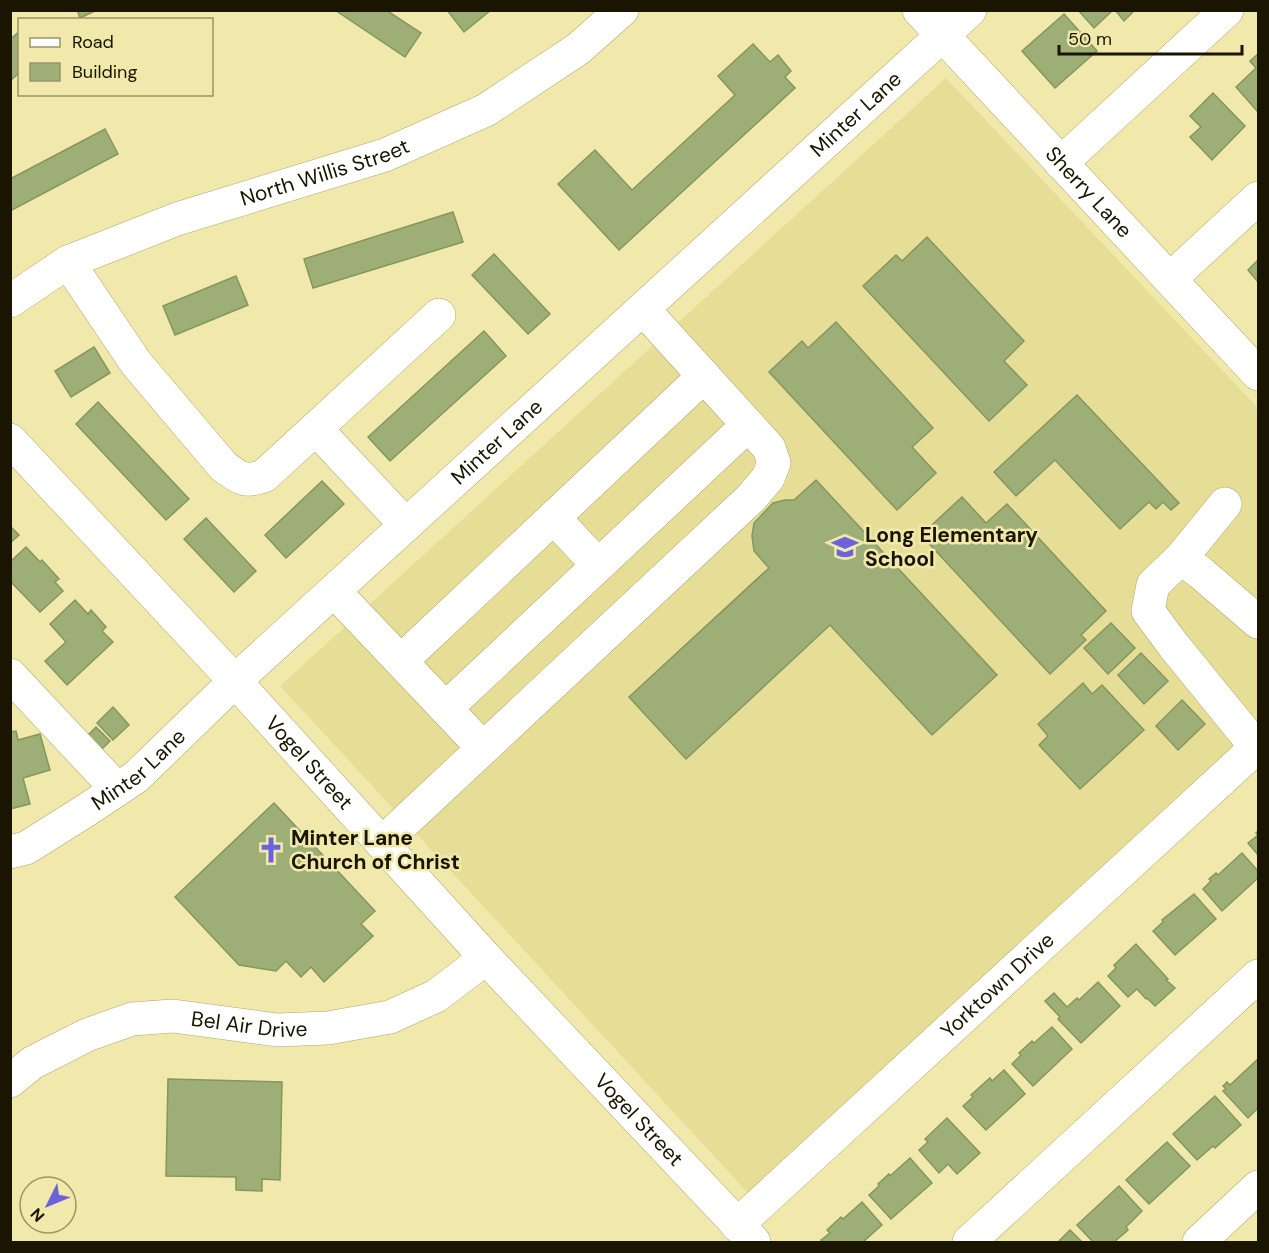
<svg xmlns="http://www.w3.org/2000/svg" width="1269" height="1253" font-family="'DM Sans',sans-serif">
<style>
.built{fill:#e6de97}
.building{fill:#9daf76;stroke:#85965e;stroke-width:1.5}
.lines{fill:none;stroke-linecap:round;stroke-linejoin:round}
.minor-casing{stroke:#afa86c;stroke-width:34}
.minor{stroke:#fff;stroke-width:33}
.labels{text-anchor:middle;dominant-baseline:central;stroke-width:5;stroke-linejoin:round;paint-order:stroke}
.street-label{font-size:21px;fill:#191500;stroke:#f0e9ab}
.poi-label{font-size:21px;font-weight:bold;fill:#191500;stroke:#f0e9ab;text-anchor:start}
</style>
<rect width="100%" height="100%" fill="#f0e9ab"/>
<path class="built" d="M946 78 1258 408V723L749 1194 280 686Z"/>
<g class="building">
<path d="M77 10H97L80 18Z"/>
<path d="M335 10H386L421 33 405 57Z"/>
<path d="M447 10H491L464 32Z"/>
<path d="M1078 10H1113L1094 28Z"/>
<path d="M1115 10H1135L1124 21Z"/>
<path d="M1064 14 1097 51 1055 88 1022 51Z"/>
<path d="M20 31V72L10 81V39Z"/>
<path d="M753 44 770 62 778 55 791 71 785 77 795 88 619 250 558 184 595 150 632 190 735 95 718 76Z"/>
<path d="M1258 54V112L1236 87 1256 68 1250 61Z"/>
<path d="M1213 93 1245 126 1212 160 1190 137 1201 127 1190 116Z"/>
<path d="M105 129 118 154 10 211V179Z"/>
<path d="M453 212 463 242 313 288 304 259Z"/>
<path d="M927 237 1024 341 1004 361 1027 385 989 421 863 286 896 255 902 261Z"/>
<path d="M494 254 550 314 528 334 472 275Z"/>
<path d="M1258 260V282L1248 270Z"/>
<path d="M236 276 248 305 175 335 163 306Z"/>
<path d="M836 322 933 428 912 447 936 473 897 510 769 372 802 341 808 348Z"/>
<path d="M484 331 506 356 390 461 368 437Z"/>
<path d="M94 347 110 373 71 397 55 371Z"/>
<path d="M1077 395 1179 503 1171 510 1163 502 1156 509 1149 502 1120 529 1055 460 1016 496 994 472Z"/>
<path d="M98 402 189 499 166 520 76 424Z"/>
<path d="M816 480 997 675 932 735 830 625 686 759 629 697 769 568 754 551 752 536 754 523 773 503 785 500H794Z"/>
<path d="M322 481 344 504 286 558 265 535Z"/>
<path d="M962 497 986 523 1007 504 1106 611 1081 635 1086 640 1050 674 921 535Z"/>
<path d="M206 518 256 571 234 592 184 539Z"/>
<path d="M10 526 19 535 10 543Z"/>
<path d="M26 547 40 562 42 560 59 579 55 582 63 591 40 612 10 581V562Z"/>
<path d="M75 600 88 614 91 610 106 627 102 631 113 642 67 685 45 661 66 642 50 624Z"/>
<path d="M1111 623 1135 648 1108 674 1084 648Z"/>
<path d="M1141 653 1168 681 1144 704 1118 675Z"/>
<path d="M1083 683 1092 694 1102 685 1144 730 1080 789 1039 745 1048 736 1038 724Z"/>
<path d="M1182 700 1205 724 1178 750 1156 726Z"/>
<path d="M113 707 129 725 113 740 97 723Z"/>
<path d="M96 727 110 741 101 750 87 736Z"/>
<path d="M16 731 18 740 40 734 50 770 23 778 30 804 10 809V732Z"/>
<path d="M274 803 375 911 361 924 373 936 324 982 311 967 301 977 286 961 276 971 239 965 175 897Z"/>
<path d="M1258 831V855L1248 843 1258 835 1256 833Z"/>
<path d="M1242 853 1258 871V878L1222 911 1203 889 1211 881 1209 879 1216 873 1218 875Z"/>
<path d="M1194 894 1216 919 1175 955 1153 931 1163 922 1162 920Z"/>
<path d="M1136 944 1168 979 1166 980 1175 988 1155 1006 1147 998 1146 999 1137 989 1128 997 1108 976 1116 968 1114 965Z"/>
<path d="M1098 982 1120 1006 1081 1043 1058 1019 1060 1017 1045 1001 1054 993 1067 1007 1077 998 1079 1000Z"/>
<path d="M1052 1027 1072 1049 1033 1086 1012 1064 1021 1055 1019 1053 1032 1041 1034 1043Z"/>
<path d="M1258 1059V1108L1248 1118 1223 1091 1226 1089 1223 1086 1227 1082 1230 1085Z"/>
<path d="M1004 1070 1025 1094 986 1130 963 1106 973 1097 971 1095 990 1078 992 1081Z"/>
<path d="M168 1079 282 1082 280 1180 262 1179V1191L236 1190V1177L166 1176Z"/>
<path d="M1215 1096 1241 1125 1215 1148 1213 1146 1197 1160 1173 1134Z"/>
<path d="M947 1118 980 1153 957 1174 948 1164 939 1173 919 1150 928 1142 925 1139Z"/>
<path d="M1167 1142 1190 1166 1149 1204 1126 1180Z"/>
<path d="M910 1158 932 1183 891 1219 869 1195 879 1186 878 1184 889 1174 890 1176Z"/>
<path d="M1119 1186 1142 1211 1126 1227 1128 1230 1114 1242H1093L1077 1225Z"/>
<path d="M862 1202 882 1225 863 1242H823L821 1240 830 1233 827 1230 841 1217 843 1219Z"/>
<path d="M1070 1230 1082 1242H1058Z"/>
</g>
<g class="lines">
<g class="minor-casing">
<g id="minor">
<path id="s1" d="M919 10 1258 374"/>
<path d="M1061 163 1227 10"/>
<path d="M68 262 136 363 224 467C240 478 244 483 264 476L439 315"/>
<path d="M1170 279 1258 198"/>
<path id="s2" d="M10 301 68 262 177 219 385 155 486 110 578 49 622 10"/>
<path d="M316 429 406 525"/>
<path id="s3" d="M10 440 235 681 486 958 754 1242"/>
<path d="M554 518 598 565"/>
<path d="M1181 558 1225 504"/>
<path d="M334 591 483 748"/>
<path d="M401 661 704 376"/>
<path d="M10 675 117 789"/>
<path d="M446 708 748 425"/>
<path d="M1257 748 1174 646 1148 611 1153 585 1181 558 1201 573 1258 622"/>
<path d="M382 843 751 498 768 478 774 463 769 448 643 309"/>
<path id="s4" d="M10 852 26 848 85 811 136 777 235 681 970 10"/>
<path id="s5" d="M10 1081 32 1063 87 1035 132 1019 173 1016 277 1030 328 1028 390 1017 436 996 486 958"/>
<path id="s6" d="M737 1225 1258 746"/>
<path d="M969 1242 1258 976"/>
<path d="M1199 1242 1258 1187"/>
</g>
</g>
<use href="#minor" class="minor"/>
</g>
<defs>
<g id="school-bare" transform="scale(2.07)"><path d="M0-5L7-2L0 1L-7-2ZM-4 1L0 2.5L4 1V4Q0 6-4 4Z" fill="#6c62dc" stroke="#f0e9ab" stroke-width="2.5" paint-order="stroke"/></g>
<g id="church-bare" transform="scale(2.07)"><path d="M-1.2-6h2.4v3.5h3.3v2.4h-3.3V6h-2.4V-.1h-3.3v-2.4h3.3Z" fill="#6c62dc" stroke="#f0e9ab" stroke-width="2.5" paint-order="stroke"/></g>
</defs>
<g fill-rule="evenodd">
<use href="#school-bare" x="845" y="547"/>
<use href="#church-bare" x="271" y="850"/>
</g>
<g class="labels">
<g class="street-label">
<text stroke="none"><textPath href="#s4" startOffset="1126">Minter Lane</textPath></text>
<text stroke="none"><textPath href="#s2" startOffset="342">North Willis Street</textPath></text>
<text stroke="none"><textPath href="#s1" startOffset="249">Sherry Lane</textPath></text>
<text stroke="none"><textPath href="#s4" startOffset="640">Minter Lane</textPath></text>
<text stroke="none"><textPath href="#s3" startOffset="440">Vogel Street</textPath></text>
<text stroke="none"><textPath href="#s4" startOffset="154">Minter Lane</textPath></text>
<text stroke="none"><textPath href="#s6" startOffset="354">Yorktown Drive</textPath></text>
<text stroke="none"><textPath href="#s5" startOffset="256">Bel Air Drive</textPath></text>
<text stroke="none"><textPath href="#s3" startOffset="926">Vogel Street</textPath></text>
</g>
<g class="poi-label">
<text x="865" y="535">Long Elementary<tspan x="865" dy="24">School</tspan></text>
<text x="291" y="838">Minter Lane<tspan x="291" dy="24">Church of Christ</tspan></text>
</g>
</g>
<rect width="1269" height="1253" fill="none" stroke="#191500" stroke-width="24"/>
<rect x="18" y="18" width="195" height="78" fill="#f0e9ab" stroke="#9a9467" stroke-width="1.5"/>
<rect x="30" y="38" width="30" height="9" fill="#ffffff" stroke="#9a9467" stroke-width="1.5"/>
<text x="72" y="48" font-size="18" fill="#191500">Road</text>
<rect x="30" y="63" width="30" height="18" fill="#9daf76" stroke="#9a9467" stroke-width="1.5"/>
<text x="72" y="78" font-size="18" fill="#191500">Building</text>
<g transform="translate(48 1205) rotate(227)"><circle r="28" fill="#f0e9ab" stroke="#9a9467" stroke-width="1.5"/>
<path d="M0-4.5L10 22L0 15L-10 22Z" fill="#6c62dc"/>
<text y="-9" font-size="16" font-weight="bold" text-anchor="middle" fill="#191500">N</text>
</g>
<path d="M1059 45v9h183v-9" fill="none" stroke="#191500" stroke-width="3"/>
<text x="1068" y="45" font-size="18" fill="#191500" stroke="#f0e9ab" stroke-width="4.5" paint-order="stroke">50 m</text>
</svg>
